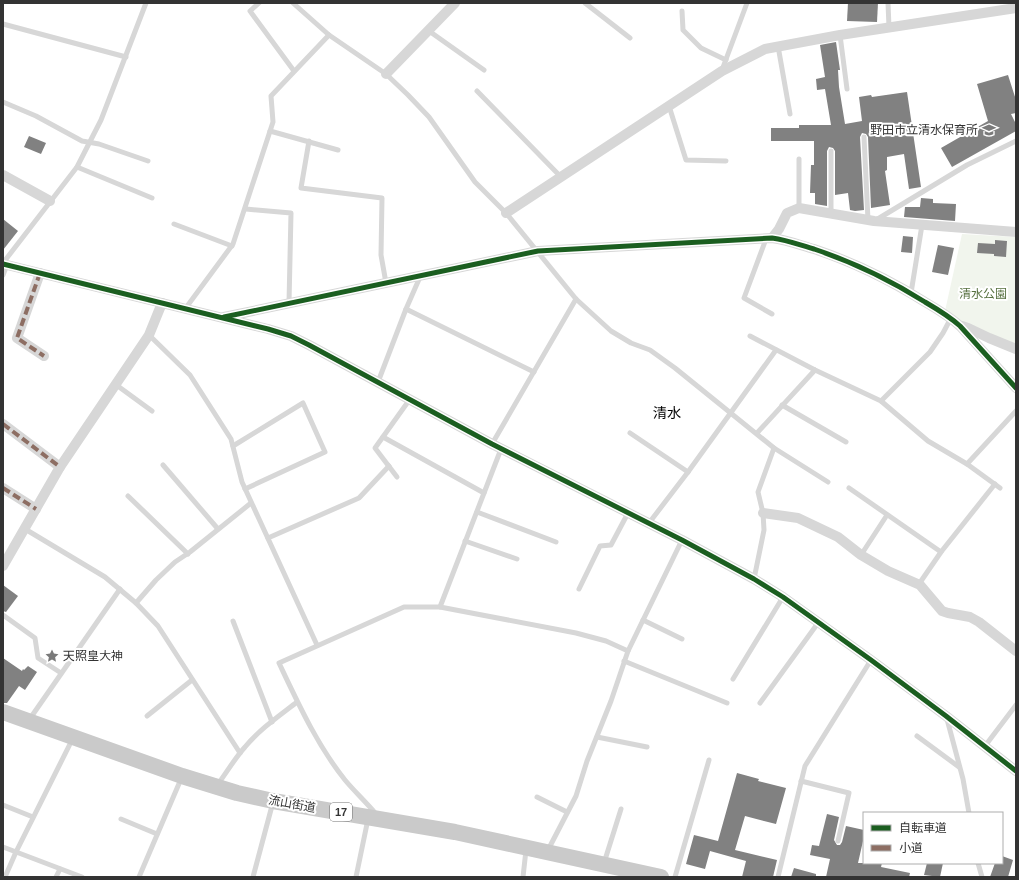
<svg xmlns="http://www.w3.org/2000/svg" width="1019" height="880" font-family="Helvetica,'Noto Sans JP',sans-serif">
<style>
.green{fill:#f1f5ed}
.building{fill:#818181}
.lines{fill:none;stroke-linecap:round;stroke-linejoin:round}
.lane{stroke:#d7d7d7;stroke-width:5}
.street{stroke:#d7d7d7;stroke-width:10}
.primary{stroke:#cacaca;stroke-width:16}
.quiet{stroke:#8d6e63;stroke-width:4;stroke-dasharray:8 4;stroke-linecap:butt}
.cycleway-casing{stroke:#fff;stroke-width:8}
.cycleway{stroke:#1b5e20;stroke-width:5}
.labels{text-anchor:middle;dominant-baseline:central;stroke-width:4;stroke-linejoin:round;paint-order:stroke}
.shield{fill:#fff;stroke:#707070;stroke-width:1}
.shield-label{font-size:11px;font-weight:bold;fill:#333}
.poi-label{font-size:12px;fill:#333;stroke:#fff;text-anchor:end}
.park-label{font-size:12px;fill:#56703f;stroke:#fff}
.street-label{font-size:12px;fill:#333;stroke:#fff}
.quarter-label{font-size:14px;fill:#000;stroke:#fff}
</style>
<rect width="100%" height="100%" fill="#fff"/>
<path class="green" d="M962 234 1016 237V347L957 319 945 311Z"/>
<g class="building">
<path d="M848 3H878L877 22 847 21Z"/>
<path d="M836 42 840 70H838L839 87 845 124 862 121 859 97 871 95 872 97 907 92 921 187 909 189 904 154 887 157V170L885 171 890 205 871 208 868 137 866 134 862 133 860 137 864 210 855 211 850 210 848 193 835 195V151L833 148 829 147 827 151V206L815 204V193H810L811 165H814V141H771V128H799V125H831L825 89 817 90 816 79 825 77 820 45Z"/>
<path d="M1008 75 1016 100V113L1011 114 1016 124V131L952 167 941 148 988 121 977 84Z"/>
<path d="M29 136 46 143 41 154 24 147Z"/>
<path d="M921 198 933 199V203L956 204 955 221 904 217 905 207H920Z"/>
<path d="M3 219 18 231 3 250Z"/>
<path d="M903 236 913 237 912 253 901 252Z"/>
<path d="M995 240 1007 241 1006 257 994 256V254L977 253 978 243 995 244Z"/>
<path d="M938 245 954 248 948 275 932 272Z"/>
<path d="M3 585 18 596 6 612 3 611Z"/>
<path d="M3 658 22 671 23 669 24 670 28 666 37 672 25 690 19 686 7 703H3Z"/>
<path d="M737 773 759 779 758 781 786 788 776 824 745 816 735 850 777 860 773 877H742L746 861 710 851 705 869 686 864 694 835 718 841Z"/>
<path d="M827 814 839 817 834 840 837 845H840L842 842 846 826 864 830V841H863L858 863H882L881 867 910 873 909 877H826L830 859 810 855 812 845 819 846Z"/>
<path d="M1002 856 1013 860 1008 877H990L995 863H1002Z"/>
<path d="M927 863H943L940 877 924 875Z"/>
<path d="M794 868 816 874V877H791Z"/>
</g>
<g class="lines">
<g class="lane">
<path d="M259 3 250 11 294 71"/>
<path d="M293 3 329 35 386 74 408 95 429 117 475 182 506 213 576 299 611 331 631 343 650 350 675 368 774 448 828 482"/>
<path d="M585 3 630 38"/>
<path d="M888 3 889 27"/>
<path d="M682 11 683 30 701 48 726 60"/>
<path d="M3 24 126 57"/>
<path d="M429 31 484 70"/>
<path d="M840 35 847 89"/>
<path d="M778 46 790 114"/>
<path d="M722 70 747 3"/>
<path d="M477 91 561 177"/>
<path d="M3 102 36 116 82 141 99 144 148 161"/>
<path d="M669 106 686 160 726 161"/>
<path d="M270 131 338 150"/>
<path d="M864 137 868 220"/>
<path d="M309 141 301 188 382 198 381 255 386 283"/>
<path d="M831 151V214"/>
<path d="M799 159V208"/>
<path d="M77 167 152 198"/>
<path d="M246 209 291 213 289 303"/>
<path d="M876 220 967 165 1016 141"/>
<path d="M174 224 232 246"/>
<path d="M766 239 744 298 772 314"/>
<path d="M3 263 77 167 101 120 146 3"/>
<path d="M3 275 7 265"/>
<path d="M911 293 922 225"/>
<path d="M185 309 233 244 273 122 271 96 329 35"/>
<path d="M406 309 534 372"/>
<path d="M149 335 190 375 231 439 242 482 317 645"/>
<path d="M750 336 815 370 881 401 928 441 967 464 1016 411"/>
<path d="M378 382 406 309 420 277"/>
<path d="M115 384 152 411"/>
<path d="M881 401 930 352 943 333 951 318"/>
<path d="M782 405 846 442"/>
<path d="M630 433 688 472"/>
<path d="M757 433 815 370"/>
<path d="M383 437 484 493"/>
<path d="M492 444 576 299"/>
<path d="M233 446 303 403 325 452 245 489"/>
<path d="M967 464 1000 488"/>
<path d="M163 465 218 529"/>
<path d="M397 477 375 448 410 399"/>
<path d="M849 488 941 552 995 484"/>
<path d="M128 496 188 554"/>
<path d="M477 512 556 542"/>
<path d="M649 523 688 472 776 350"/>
<path d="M25 529 105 577 136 603 158 626 240 753"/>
<path d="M268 538 359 498 389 466"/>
<path d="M465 541 517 559"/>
<path d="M861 555 887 515"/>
<path d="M754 579 764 530 763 513 758 492 774 448"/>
<path d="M919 584 941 552"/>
<path d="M579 589 600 546 611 545 628 513"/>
<path d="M136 603 156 580 175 562 190 552 251 503"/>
<path d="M440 607 501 449"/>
<path d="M3 615 35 638 38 658 61 673"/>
<path d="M643 620 682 639"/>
<path d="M233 621 272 722"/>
<path d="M624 661 727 703"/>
<path d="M733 679 783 597"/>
<path d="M760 703 818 623"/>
<path d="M147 716 192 680"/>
<path d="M947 719 963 779 969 813"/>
<path d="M29 720 120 589"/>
<path d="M917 736 959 767"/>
<path d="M597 737 647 747"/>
<path d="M985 746 1016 705"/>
<path d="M801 781 849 793 838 841"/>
<path d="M218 784C227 772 235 758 245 747 260 729 279 716 297 702"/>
<path d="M537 797 567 812"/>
<path d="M3 805 33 817"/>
<path d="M376 814C366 802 355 792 345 780 317 745 298 703 279 663L404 607H440L576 633 606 641 628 651"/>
<path d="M121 819 157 834"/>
<path d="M3 847 82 877"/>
<path d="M548 850 576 796 587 761 611 701 628 651 682 540"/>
<path d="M604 863 621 809"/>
<path d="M978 863 982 877"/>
<path d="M5 877 16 852 72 740"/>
<path d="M56 877 60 869"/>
<path d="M139 877 181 779"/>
<path d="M253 877 273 802"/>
<path d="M356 877 368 819"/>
<path d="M523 877 526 850"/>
<path d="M675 877 709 760"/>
<path d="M778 877 805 766 871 660"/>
</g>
<g class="street">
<path d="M386 74 455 3"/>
<path d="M3 175 50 201"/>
<path d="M506 213 722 71 765 49 840 35 1016 8"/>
<path d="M772 238 779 229 787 213 799 208 874 221 1016 232"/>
<path d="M3 264 268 329 291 336 309 345 492 444 682 540 754 579 783 597 871 660 946 716 1016 771"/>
<path d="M40 273 17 338 44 356"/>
<path d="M224 317 538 251 772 238C787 240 800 245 814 249 853 262 890 280 925 302 937 309 949 316 960 326L1016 388"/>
<path d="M962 326 968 328 989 338 1016 349"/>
<path d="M3 424 60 467"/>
<path d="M3 488 36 509"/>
<path d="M763 513 798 518 838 537 861 555 888 571 920 585 942 611 948 613 970 617 979 622 1016 651"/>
<path d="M3 566 60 467 149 335 162 303"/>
</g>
<path class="primary" d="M3 712 182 776 237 793 273 801 455 832 661 877"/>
<g class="quiet">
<path d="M40 273 17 338 44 356"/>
<path d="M3 424 60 467"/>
<path d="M3 488 36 509"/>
</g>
<g class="cycleway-casing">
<g id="cycleway">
<path d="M3 264 268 329 291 336 309 345 492 444 682 540 754 579 783 597 871 660 946 716 1016 771"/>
<path d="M224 317 538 251 772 238C787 240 800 245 814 249 853 262 890 280 925 302 937 309 949 316 960 326L1016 388"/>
</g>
</g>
<use href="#cycleway" class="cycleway"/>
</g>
<defs>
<g id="school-bare" transform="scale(1.08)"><path d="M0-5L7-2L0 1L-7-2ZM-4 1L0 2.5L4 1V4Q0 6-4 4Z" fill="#7a7a7a" stroke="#fff" stroke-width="2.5" paint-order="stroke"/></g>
<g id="sight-bare" transform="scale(1.08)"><path d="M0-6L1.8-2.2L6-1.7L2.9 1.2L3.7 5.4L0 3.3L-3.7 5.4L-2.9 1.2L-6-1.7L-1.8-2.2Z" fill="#7a7a7a" stroke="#fff" stroke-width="2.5" paint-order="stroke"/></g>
</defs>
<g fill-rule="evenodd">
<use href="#school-bare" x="989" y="130"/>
<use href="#sight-bare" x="52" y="656"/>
</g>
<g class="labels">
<rect class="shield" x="330" y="803" width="22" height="18" rx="3"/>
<g class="shield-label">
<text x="341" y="812">17</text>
</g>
<g class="poi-label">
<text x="978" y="130">野田市立清水保育所</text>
<text x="63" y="656" text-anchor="start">天照皇大神</text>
</g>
<g class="park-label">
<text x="983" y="294">清水公園</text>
</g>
<g class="street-label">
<text transform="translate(292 804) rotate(10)">流山街道</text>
</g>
<g class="quarter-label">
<text x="667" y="413">清水</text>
</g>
</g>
<rect width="1019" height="880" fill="none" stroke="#333333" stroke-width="8"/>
<rect x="863" y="812" width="140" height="52" fill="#ffffff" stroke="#adadad"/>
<rect x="871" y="825" width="20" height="6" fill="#1b5e20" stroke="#adadad"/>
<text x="899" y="832" font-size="12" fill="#333333">自転車道</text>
<rect x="871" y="845" width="20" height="6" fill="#8d6e63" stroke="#adadad"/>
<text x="899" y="852" font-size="12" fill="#333333">小道</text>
</svg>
